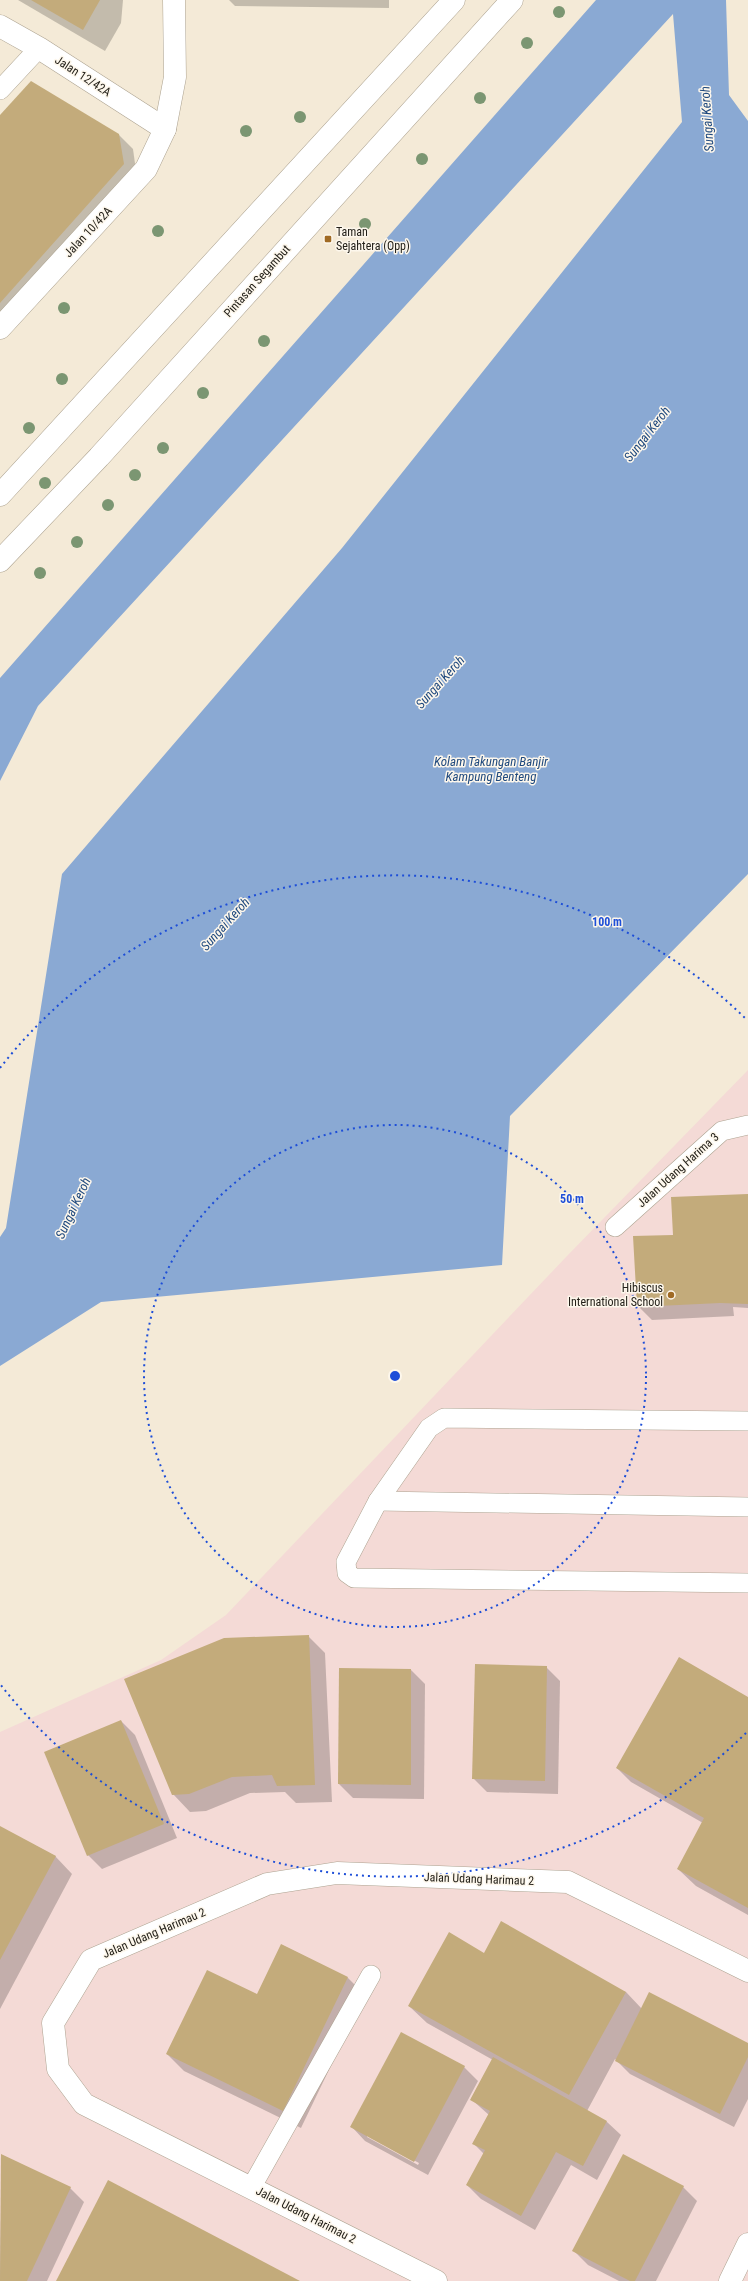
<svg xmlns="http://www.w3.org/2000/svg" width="748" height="2281" font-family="'Roboto Condensed',sans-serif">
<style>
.industrial{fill:#f4dad6}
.water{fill:#8aa9d3}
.shadow{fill:#0003;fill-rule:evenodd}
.building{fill:#c3ab7b}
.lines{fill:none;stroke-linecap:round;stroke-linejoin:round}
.service-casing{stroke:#ada391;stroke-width:20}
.minor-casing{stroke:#ada391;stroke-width:23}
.secondary-casing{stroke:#ada391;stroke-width:23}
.service{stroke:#fff;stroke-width:19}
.minor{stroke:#fff;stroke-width:22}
.secondary{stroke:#fff;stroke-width:22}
.tree{fill:#7b9672}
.ring{fill:none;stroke:#1d4ed8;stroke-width:2;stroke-dasharray:2 4}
.poi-dot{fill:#a06a24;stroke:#fdf7ec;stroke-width:1.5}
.labels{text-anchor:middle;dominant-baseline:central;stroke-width:3;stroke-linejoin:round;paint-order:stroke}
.street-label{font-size:12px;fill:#232019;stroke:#fdf7ec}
.poi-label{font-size:12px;fill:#232019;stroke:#fdf7ec;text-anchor:start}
.water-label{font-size:13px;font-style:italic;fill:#1f497e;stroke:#fdf7ec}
.centre{fill:#1d4ed8;stroke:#fdf7ec;stroke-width:2}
.ring-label{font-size:12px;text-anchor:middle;font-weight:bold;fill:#1d4ed8;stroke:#fdf7ec;stroke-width:3;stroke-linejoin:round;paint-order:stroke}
</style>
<rect width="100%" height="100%" fill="#f4ead7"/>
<path class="industrial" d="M748 1070V2281H0V1732L161 1660 226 1615 567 1256Z"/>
<path class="water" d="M596 0H726L729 95 748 121V874L510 1116 502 1265 101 1302 0 1366V1237L6 1228 62 874 342 548 682 122 673 14 38 706 0 781V678Z"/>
<g class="shadow">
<path d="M18 0H123L121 23 105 51Z"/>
<path d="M229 0H389V8L235 6Z"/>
<path d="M0 117 119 135 133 149 137 178 0 332Z"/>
<path d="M748 1195V1308L733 1307 734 1316 652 1320 638 1306 674 1236Z"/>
<path d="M308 1636 325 1653 332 1802 296 1803 285 1792 250 1793 206 1811 190 1812 173 1794Z"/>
<path d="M546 1667 560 1681 558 1794 487 1792 473 1778Z"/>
<path d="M411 1670 425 1684 424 1799 353 1798 339 1784Z"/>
<path d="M748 1698V1915L696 1886 678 1869 703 1823 631 1782 617 1768Z"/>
<path d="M121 1721 135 1735 177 1838 102 1869 88 1855Z"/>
<path d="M0 1827 55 1856 72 1874 0 2009Z"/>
<path d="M282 1945 348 1978 365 1995 301 2128 184 2071 167 2054 257 1996Z"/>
<path d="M485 1954 626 1992 642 2009 748 2044V2099L734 2127 630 2074 615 2059 587 2111 607 2122 621 2135 597 2180 571 2165 535 2230 481 2199 467 2185 484 2154 473 2143 489 2115 471 2099 493 2060 427 2023 409 2006Z"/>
<path d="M464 2067 478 2081 428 2175 365 2141 352 2127ZM367 2135 419 2163 418 2165 367 2137Z"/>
<path d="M2 2155 70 2188 84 2202 47 2281H0Z"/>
<path d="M683 2187 697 2201 656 2281H619L588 2265 574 2251Z"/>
</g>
<g class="building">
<path d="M31 0H100L83 30Z"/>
<path d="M31 81 119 134 124 164 0 303V115Z"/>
<path d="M748 1194V1304L720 1303 637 1307 633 1236 673 1235 671 1197Z"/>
<path d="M309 1635 315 1785 277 1786 272 1775 232 1777 189 1794 172 1795 124 1679 224 1638Z"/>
<path d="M679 1657 748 1697V1908L677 1869 704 1818 616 1768Z"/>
<path d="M475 1664 547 1666 545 1781 472 1779Z"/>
<path d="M339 1668 411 1669V1785L338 1784Z"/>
<path d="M121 1720 164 1824 87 1856 44 1752Z"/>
<path d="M0 1826 56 1856 0 1960Z"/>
<path d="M501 1921 626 1992 569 2095 408 2006 449 1932 484 1953Z"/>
<path d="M281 1944 348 1977 283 2111 166 2054 207 1970 257 1994Z"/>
<path d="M649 1992 748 2043V2057L720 2114 615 2061Z"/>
<path d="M401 2032 465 2066 414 2162 350 2127Z"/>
<path d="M493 2057 607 2121 583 2166 556 2152 521 2216 466 2185 485 2150 472 2144 490 2111 470 2100Z"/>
<path d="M1 2154 71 2187 27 2281H0Z"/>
<path d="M623 2154 684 2186 635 2281H630L572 2251Z"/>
<path d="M108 2180 300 2281H56Z"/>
</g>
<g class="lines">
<g class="service-casing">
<g id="service">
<path d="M0 90 39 48"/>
<path d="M615 1227 722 1131 748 1125"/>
<path d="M748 1421 444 1418 429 1428 378 1501 346 1562 347 1573 354 1578 748 1583"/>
<path d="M378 1501 748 1507"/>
<path d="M251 2188 371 1975"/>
</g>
</g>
<g class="minor-casing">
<g id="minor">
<path d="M0 26 39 48 165 129"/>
<path d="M0 328 146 169 165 129 175 77 174 0"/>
<path d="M436 2281 84 2104 58 2069 53 2023 91 1960 267 1884 337 1873 568 1882 748 1971"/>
<path d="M730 2281 748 2244"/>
</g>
</g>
<g class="secondary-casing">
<g id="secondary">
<path d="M0 495 454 0"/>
<path d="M0 561 99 457 512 0"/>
</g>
</g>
<use href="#service" class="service"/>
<use href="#minor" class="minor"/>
<use href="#secondary" class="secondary"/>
</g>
<g class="tree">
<circle cx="559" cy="12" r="6"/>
<circle cx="527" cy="43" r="6"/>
<circle cx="480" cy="98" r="6"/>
<circle cx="300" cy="117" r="6"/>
<circle cx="246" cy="131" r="6"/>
<circle cx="422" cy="159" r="6"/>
<circle cx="365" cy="224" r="6"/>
<circle cx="158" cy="231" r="6"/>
<circle cx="64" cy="308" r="6"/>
<circle cx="264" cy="341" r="6"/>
<circle cx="62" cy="379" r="6"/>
<circle cx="203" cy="393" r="6"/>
<circle cx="29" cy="428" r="6"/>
<circle cx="163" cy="448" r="6"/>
<circle cx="135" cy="475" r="6"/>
<circle cx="45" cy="483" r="6"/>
<circle cx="108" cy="505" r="6"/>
<circle cx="77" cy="542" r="6"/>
<circle cx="40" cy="573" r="6"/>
</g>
<g class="ring">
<circle cx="395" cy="1376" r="251"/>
<path d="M746 1733A501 501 0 0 1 0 1684M0 1068A501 501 0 0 1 746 1019"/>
</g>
<g class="poi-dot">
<rect x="324" y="235" width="8" height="8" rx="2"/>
<circle cx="671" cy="1295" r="4"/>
</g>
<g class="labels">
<g class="street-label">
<text transform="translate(83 76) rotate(33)">Jalan 12/42A</text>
<text transform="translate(88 232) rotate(-47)">Jalan 10/42A</text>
<text transform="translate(257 281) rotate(-48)">Pintasan Segambut</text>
<text transform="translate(678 1170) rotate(-42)">Jalan Udang Harima 3</text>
<text transform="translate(479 1879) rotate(2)">Jalan Udang Harimau 2</text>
<text transform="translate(154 1933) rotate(-23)">Jalan Udang Harimau 2</text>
<text transform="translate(306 2215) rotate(27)">Jalan Udang Harimau 2</text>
</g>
<g class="poi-label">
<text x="336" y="232">Taman<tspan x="336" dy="14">Sejahtera (Opp)</tspan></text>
<text x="663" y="1288" text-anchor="end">Hibiscus<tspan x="663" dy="14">International School</tspan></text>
</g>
<g class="water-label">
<text transform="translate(707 119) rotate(-94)">Sungai Keroh</text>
<text transform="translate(647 434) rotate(-52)">Sungai Keroh</text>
<text transform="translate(440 682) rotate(-48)">Sungai Keroh</text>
<text x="491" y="761">Kolam Takungan Banjir<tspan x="491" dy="15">Kampung Benteng</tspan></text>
<text transform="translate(225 924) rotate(-48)">Sungai Keroh</text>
<text transform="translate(73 1208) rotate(-65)">Sungai Keroh</text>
</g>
</g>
<circle cx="395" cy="1376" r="6" class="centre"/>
<g class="ring-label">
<text x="607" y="926">100 m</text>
<text x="572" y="1203">50 m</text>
</g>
</svg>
